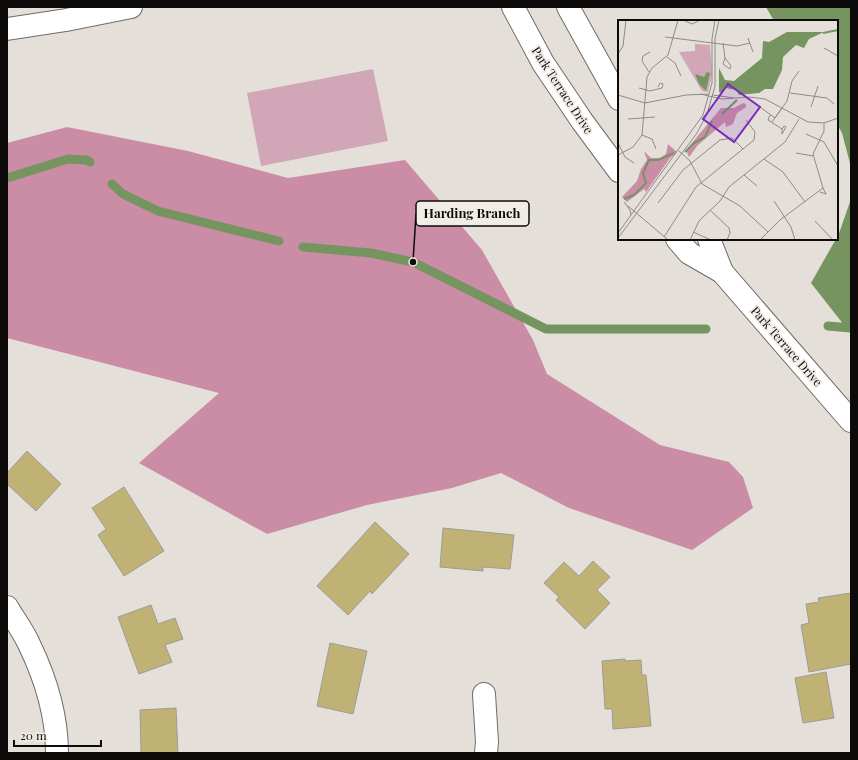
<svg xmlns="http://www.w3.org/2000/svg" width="858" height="760" font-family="'Playfair Display',serif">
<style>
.green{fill:#d1a6b7}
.forest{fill:#cb8da6}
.water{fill:#76945f}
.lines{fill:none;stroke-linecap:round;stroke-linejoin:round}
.stream{stroke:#76945f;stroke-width:9}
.building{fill:#c0b275;stroke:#9d9c95}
.street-casing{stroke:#706b67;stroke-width:24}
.secondary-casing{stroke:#706b67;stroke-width:24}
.street{stroke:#fff;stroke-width:22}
.secondary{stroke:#fff;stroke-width:22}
.labels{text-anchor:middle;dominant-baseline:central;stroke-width:3.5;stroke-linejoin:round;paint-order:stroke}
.street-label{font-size:12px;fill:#0d0b0a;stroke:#f2ece7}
.inset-river{fill:none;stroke:#76945f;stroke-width:2}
.inset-road{fill:none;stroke:#8f8a87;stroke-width:1}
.view{fill:#7b2cbf;fill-opacity:0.15;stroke:#7b2cbf;stroke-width:2}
.inset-edge{fill:none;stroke:#0d0b0a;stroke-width:2}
.leader{fill:none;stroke:#0d0b0a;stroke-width:1.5}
.callout-dot{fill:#0d0b0a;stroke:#f2ece7;stroke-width:1.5}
.callout{fill:#f2ece7;stroke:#0d0b0a;stroke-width:1.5}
.callout-label{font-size:13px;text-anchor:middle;font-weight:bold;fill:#0d0b0a}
</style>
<rect width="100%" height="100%" fill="#e5dfda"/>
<path class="green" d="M373 69 388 141 261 166 247 93Z"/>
<path class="forest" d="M67 127 188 151 288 178 405 160 482 250 533 340 547 374 660 445 729 462 743 477 753 508 692 550 569 508 501 473 452 488 367 505 267 534 139 463 219 393 7 338V143Z"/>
<g class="water">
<path d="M766 7H851V167L842 133 837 124V21H774Z"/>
<path d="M851 199V334L811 283 836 239H837Z"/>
</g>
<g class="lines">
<g class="stream">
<path d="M7 178 68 159 87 160 90 162"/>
<path d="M112 184 123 194 158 211 279 241"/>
<path d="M303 247 371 253 413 262 546 329H706"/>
<path d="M828 326 851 328"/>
</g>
</g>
<g class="building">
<path d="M27 451 61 484 36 511 7 484V473Z"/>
<path d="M124 487 164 551 124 576 98 535 106 529 92 508Z"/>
<path d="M375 522 409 554 372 594 370 591 348 615 317 586Z"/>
<path d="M443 528 514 535 510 569 483 567V571L440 567Z"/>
<path d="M593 561 610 577 597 590 610 603 585 629 556 600 559 597 544 583 564 562 579 576Z"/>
<path d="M851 593V664L809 672 801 625 809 623 806 604 819 602 818 598Z"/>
<path d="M151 605 158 624 175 618 183 639 165 645 172 662 139 674 118 617Z"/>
<path d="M330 643 367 651 353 714 317 706Z"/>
<path d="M625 659V661L641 660 642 675H646L651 726 613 729 612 709H605L602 661Z"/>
<path d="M826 672 834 718 803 723 795 678Z"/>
<path d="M176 708 178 753H141L140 710Z"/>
</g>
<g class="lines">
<g class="street-casing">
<g id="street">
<path d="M7 607C14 619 23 631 29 644 45 677 57 716 57 753"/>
<path d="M484 694 487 742 486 753"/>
</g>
</g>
<g class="secondary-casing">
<g id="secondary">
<path d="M513 7 543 63 582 121 619 171"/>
<path d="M568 7 619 99"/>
<path d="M7 29 66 20 131 7"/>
<path d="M677 239 689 253 722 272 851 421"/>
<path d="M709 239 722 272"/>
</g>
</g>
<use href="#street" class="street"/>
<use href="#secondary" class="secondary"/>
</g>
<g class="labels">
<g class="street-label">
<text transform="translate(563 90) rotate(57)">Park Terrace Drive</text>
<text transform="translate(787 346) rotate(49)">Park Terrace Drive</text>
</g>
</g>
<g transform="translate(618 20)">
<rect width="220" height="220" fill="#e5dfda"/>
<path d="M77 24 92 25 94 55 90 72 84 71 61 32 77 31Z" fill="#d1a6b7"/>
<path d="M125 83 128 84V87L119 93 115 104 108 107 107 102 80 125 71 137 68 130 103 88H116ZM50 124 59 132 52 138 28 172 26 169 9 182 4 177 19 161 23 149 29 140 26 131 33 138H42L48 134Z" fill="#cb8da6"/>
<path d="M169 12H206L191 19 186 28 178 25 165 37 164 50 155 69H147L141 73 121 75 118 70 108 68 104 73 101 72V48L107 60 116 61 144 38 145 21 151 22ZM89 52 92 53 88 71 81 64 77 54 86 57Z" fill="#76945f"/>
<path class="inset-river" d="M205 13 220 10M104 94 119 80M67 132 76 123 87 117 94 101M6 179 16 175 28 163 25 153 31 140H40L56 133"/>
<path class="inset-road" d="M65 0 74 4 82 0M47 17 119 26 132 23M130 18 135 32M105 23 107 38 113 46 112 49 105 44 107 38M206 28 220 36M0 34 5 26 8 0M49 37 57 43 63 56M31 52 24 41 25 36 32 32M21 68 32 71 44 68 45 64 42 63 40 67M172 73 209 78 216 84M82 74 104 79 131 77 147 79 190 102 206 103 220 98M0 75 27 83 68 75 91 74M95 75 116 78M142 87 157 98M193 87 200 66M152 95 150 100 164 109 166 106 168 107 164 114V109M157 98 169 81 174 61 181 51M10 99 37 97M154 102 164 88M188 114 206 122 220 146M24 115 34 119 38 129M0 123 7 137 16 143M61 131 72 141 84 164 122 186 150 212M178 133 195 136M0 135 15 127 24 115 29 57 34 48 50 35 60 0M146 139 165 152 187 182M126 155 139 166M202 172 208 174 205 168M156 181 173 207 177 220M6 182 12 190 13 195M40 183 65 150 102 120 114 118 125 129M10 186 49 219M92 190 111 208 112 213 109 220M197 201 215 220M75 212 93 220M0 213 85 95 94 63V19L97 0M46 217 78 167 136 120 137 112 128 100M0 218 79 113 89 94 97 66V19L101 0M72 220 81 201 102 181 111 167 167 122 181 99M142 220 162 200 205 168 195 134 206 111V103"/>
<path class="view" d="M110 64 142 87 116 122 85 99Z"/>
<rect width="220" height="220" class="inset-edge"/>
</g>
<path class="leader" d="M413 262L416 214"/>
<circle class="callout-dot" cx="413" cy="262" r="4"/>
<rect class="callout" x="416" y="201" width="113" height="25" rx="4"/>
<g class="callout-label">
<text x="472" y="218">Harding Branch</text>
</g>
<rect width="858" height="760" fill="none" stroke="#0d0b0a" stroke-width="16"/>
<path d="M14 740v6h87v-6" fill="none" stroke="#0d0b0a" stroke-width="2"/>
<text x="20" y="740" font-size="12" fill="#0d0b0a" stroke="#f2ece7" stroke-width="3" paint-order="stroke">20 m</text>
</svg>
